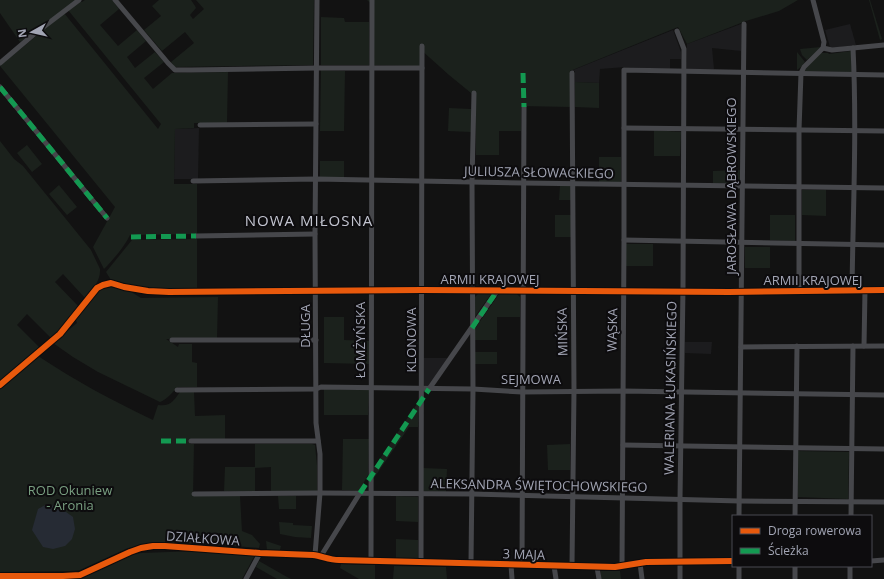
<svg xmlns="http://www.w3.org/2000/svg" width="884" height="579" font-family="'Open Sans',sans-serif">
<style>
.built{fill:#1c1c1e}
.green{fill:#1b211c}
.water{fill:#262b34}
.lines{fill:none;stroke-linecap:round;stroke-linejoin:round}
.street{stroke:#46474b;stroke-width:5}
.quiet{stroke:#139951;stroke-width:5;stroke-dasharray:10 5;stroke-linecap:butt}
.cycleway-casing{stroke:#0d0c0e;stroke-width:8}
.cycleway{stroke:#e8590c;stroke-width:6}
.labels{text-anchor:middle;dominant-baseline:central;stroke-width:4;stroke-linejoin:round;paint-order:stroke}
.street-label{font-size:13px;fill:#a2a5b4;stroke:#0d0c0e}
.park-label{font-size:13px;fill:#799f81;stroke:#0d0c0e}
.quarter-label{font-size:15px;letter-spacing:1px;fill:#c3c5d0;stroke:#0d0c0e}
</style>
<rect width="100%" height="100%" fill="#121212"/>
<g class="built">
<path d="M741 24V51L712 48 714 69 687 70V44Z"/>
<path d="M850 24 856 45 832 48 830 47 825 30Z"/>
<path d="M673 30 681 52V59H670V69L625 67 600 69 599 83 575 82V71L568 72Z"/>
<path d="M199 128 198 179H174L175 129Z"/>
<path d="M685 342H712L711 354 685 353Z"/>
<path d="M424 358H447V360L429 387H424Z"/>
</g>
<g class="green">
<path d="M0 0H77L34 33 20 42 0 13Z"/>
<path d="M85 0H112L119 9 100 25 118 46 137 30 146 41 127 57 135 68 155 52 164 62 144 78 153 89 172 73 228 72 227 123H194V128L175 129 174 184H197V234L130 235C125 246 113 260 104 269L93 247 115 207 0 66 64 13 158 129 161 124 68 10 80 1 82 2Z"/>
<path d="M159 0H191L195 6 196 8 190 15 193 19 204 9 196 0H314L313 65 175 67 171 62 194 43 185 32 162 51 144 30 161 16 152 6Z"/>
<path d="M367 0H798L779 11 746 21 687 44 678 27 570 71V107L521 106V131H499V155H476V98L471 93 449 75 420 49V66L374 65V6Z"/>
<path d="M869 0H870L882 39 880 40Z"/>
<path d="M321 17 344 18 345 22H369V65H321Z"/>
<path d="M821 47 807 60 802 55 800 49Z"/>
<path d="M851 51 852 72 804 71 819 53H828L829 54Z"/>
<path d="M797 52 805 62 801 67 797 70Z"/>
<path d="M321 70 345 71 344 131H320Z"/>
<path d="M575 82 599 83V108L575 107Z"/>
<path d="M449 108 471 109V132L448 131Z"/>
<path d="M654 130 681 132 680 156H654Z"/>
<path d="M0 141 14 159 23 166 91 250 100 269C101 280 92 291 85 298L63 274 55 282 79 307 64 326 52 339 27 314 17 325 40 348 0 383Z"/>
<path d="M27 145 42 164 32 172 17 153Z"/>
<rect x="599" y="157" width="22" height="25"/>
<rect x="320" y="161" width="24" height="16"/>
<path d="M740 170V183H713V171Z"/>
<path d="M59 185 77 207 67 215 49 194Z"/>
<path d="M560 186H571V200H559Z"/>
<path d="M802 190H826V216L802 215Z"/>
<rect x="555" y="215" width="16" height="22"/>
<path d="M770 215H795V241L770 240Z"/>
<path d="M197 239V289L152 290 116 282 111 280 106 272 132 240Z"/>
<rect x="626" y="244" width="27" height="22"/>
<rect x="745" y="247" width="25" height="21"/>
<path d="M108 286 128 290 141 298 218 297 217 339H166L178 347 179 344H192V362L197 363V387H178C172 392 168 399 160 402L98 372 73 357 53 343 77 323 76 320 78 315 99 288Z"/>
<path d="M478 294H491L474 318 475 297Z"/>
<path d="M499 294H517L520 297V317H497V340H474V330Z"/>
<path d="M324 317H344V340L369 341V364L324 363Z"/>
<rect x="474" y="352" width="23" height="12"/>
<path d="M38 356C74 380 113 401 153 420L158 405C171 407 174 400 180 392H194L195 416 225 415V439L190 440V444H194L193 496H240L242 531 252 535 260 544 259 548 198 543 141 546 128 548 80 570 70 571 0 572V388Z"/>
<path d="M324 389 369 390 368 415H324Z"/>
<path d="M419 401 418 427H409L374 478V466H375Z"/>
<path d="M343 439H369L368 475 359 491 342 490Z"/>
<path d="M255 444H312L315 445 317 465V491H271V467L255 468V491H224L225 467H255Z"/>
<path d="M570 444V470H548L547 445Z"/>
<path d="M798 451 849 452 848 499 798 497Z"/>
<path d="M423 468 447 469 446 492 423 491Z"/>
<path d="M278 496H296V509H279Z"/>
<path d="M396 496 418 497V522L396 521Z"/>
<path d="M279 522 293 523V525L312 526 311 538 295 537 280 534Z"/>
<path d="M396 539 418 540V558H396Z"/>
<path d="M266 541 281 546 280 550H267Z"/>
<path d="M196 551 255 555 242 579H60L83 577 133 554 142 553Z"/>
<path d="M259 561 287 577 291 579H277L256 567Z"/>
<path d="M341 564 375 565V579H359L340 568Z"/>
<path d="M394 566 446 567 447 579H393Z"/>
<path d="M601 571H620L621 579H601Z"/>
</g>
<path class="water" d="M47 504 49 508 55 504 73 517 75 529 72 539 65 546 53 549 43 547 32 530 38 509Z"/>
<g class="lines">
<g class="street">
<path d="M115 0 168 63 175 70H191L316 68H422"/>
<path d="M677 31 684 49 683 287 680 499V579"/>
<path d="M823 48 832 50 884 45"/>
<path d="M0 63 33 35 79 0"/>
<path d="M572 73 574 390 572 566"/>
<path d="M0 87 107 218"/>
<path d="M200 125 316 124"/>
<path d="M624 128 884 131"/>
<path d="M193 181 316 179 523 183 884 188"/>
<path d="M196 236 315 234"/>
<path d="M624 240 884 245"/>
<path d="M852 290C853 210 857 129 853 48"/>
<path d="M799 291V130L801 73 804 67 823 48 824 42 813 0"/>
<path d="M172 340H316"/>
<path d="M864 346 865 290"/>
<path d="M741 347 884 346"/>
<path d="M0 385 60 334 97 288 103 285 111 283 124 287 148 291 169 292 422 290 729 292 884 290"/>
<path d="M429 389 497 291"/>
<path d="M177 390 316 389 321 387 473 389 522 392 623 391 884 395"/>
<path d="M191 441H318"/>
<path d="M623 445 884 449"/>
<path d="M194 494 320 493 472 494 740 501 884 502"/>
<path d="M739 516 744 24"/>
<path d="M795 516 797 346"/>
<path d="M851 516 853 346"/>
<path d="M315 555 320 493V454L316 423 315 234 317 0"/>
<path d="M321 556 360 493"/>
<path d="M371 560 372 0"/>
<path d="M871 561 884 560"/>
<path d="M421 562 422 46"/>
<path d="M471 563 473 389 472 182 474 93"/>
<path d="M640 563 642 579"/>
<path d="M511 565 512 579"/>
<path d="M522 565 524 107"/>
<path d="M554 566 556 579"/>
<path d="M622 566 624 240V70L884 75"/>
<path d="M597 567 599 579"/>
<path d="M0 576H63L80 575 130 552 141 548 153 546H165L260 553 313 555C322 556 329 560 339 560L615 567 646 562 733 561"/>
<path d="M246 579 260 553"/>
<path d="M739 579V566"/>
<path d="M795 579V566"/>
<path d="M850 579V566"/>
</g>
<g class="quiet">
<path d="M523 73 524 107"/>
<path d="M0 87 107 218"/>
<path d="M131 237 196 236"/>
<path d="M472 328 497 291"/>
<path d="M161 441H191"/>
<path d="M360 493 429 389"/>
</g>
<g class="cycleway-casing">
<g id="cycleway">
<path d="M0 385 60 334 97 288 103 285 111 283 124 287 148 291 169 292 422 290 729 292 884 290"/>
<path d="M0 576H63L80 575 130 552 141 548 153 546H165L260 553 313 555C322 556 329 560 339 560L615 567 646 562 733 561"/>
</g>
</g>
<use href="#cycleway" class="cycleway"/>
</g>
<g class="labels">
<g class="street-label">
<text transform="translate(539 172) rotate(1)">JULIUSZA SŁOWACKIEGO</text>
<text transform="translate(731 186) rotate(-90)">JAROSŁAWA DĄBROWSKIEGO</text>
<text x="490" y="279">ARMII KRAJOWEJ</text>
<text x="813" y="280">ARMII KRAJOWEJ</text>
<text transform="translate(305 326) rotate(-90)">DŁUGA</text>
<text transform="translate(612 330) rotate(-89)">WĄSKA</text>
<text transform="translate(562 332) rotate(-91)">MIŃSKA</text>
<text transform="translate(360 340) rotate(-90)">ŁOMŻYŃSKA</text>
<text transform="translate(411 340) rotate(-90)">KLONOWA</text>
<text x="531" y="379">SEJMOWA</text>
<text transform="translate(670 388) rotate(-89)">WALERIANA ŁUKASIŃSKIEGO</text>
<text transform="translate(539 485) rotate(1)">ALEKSANDRA ŚWIĘTOCHOWSKIEGO</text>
<text transform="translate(203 538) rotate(4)">DZIAŁKOWA</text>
<text transform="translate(524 554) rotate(2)">3 MAJA</text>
</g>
<g class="park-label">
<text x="70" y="490">ROD Okuniew<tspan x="70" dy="15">- Aronia</tspan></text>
</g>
<g class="quarter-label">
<text x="309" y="220">NOWA MIŁOSNA</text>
</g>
</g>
<rect x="732" y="515" width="140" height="52" fill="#0d0c0e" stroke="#494950"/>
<rect x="740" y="528" width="20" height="6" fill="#e8590c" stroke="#494950"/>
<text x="768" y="535" font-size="12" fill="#a2a5b4">Droga rowerowa</text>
<rect x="740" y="548" width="20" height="6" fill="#139951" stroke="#494950"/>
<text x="768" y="555" font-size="12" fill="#a2a5b4">Ścieżka</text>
<g transform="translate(32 32) rotate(262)" stroke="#0d0c0e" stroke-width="3" paint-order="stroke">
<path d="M0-3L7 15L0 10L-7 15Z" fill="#a2a5b4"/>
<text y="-6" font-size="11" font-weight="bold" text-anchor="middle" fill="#a2a5b4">N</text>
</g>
</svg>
